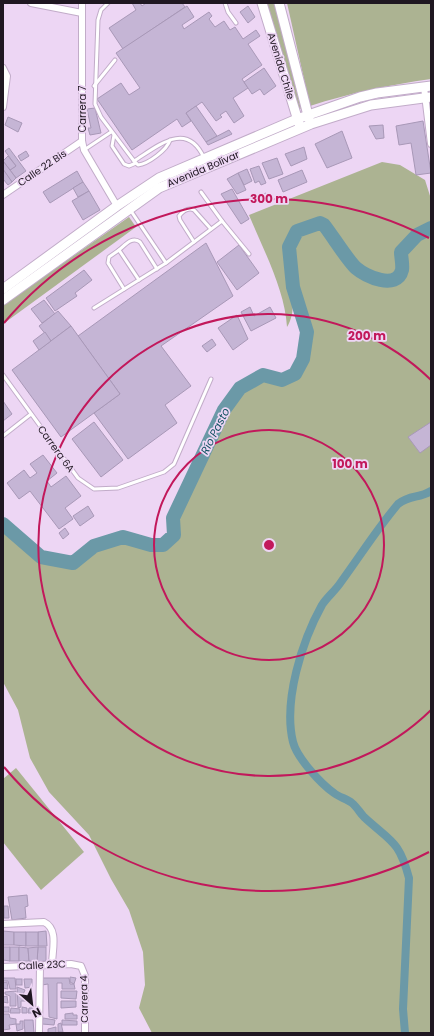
<svg xmlns="http://www.w3.org/2000/svg" width="434" height="1036" font-family="Poppins,sans-serif">
<style>
.green{fill:#acb392}
.lines{fill:none;stroke-linecap:round;stroke-linejoin:round}
.canal{stroke:#6b99a7;stroke-width:8}
.river{stroke:#6b99a7;stroke-width:14}
.building{fill:#c5b5d5;stroke:#a898b7}
.service-casing{stroke:#c2acc9;stroke-width:5}
.minor-casing{stroke:#c2acc9;stroke-width:8}
.secondary-casing{stroke:#c2acc9;stroke-width:11}
.service{stroke:#fff;stroke-width:3}
.minor{stroke:#fff;stroke-width:6}
.secondary{stroke:#fff;stroke-width:9}
.ring{fill:none;stroke:#c2185b;stroke-width:2}
.labels{text-anchor:middle;dominant-baseline:central;stroke-width:3.5;stroke-linejoin:round;paint-order:stroke}
.street-label{font-size:10px;fill:#1f1721;stroke:#edd6f4}
.water-label{font-size:11px;font-style:italic;fill:#0d505f;stroke:#edd6f4}
.centre{fill:#c2185b;stroke:#edd6f4;stroke-width:2}
.ring-label{font-size:12px;text-anchor:middle;font-weight:bold;fill:#c2185b;stroke:#edd6f4;stroke-width:3.5;stroke-linejoin:round;paint-order:stroke}
</style>
<rect width="100%" height="100%" fill="#edd6f4"/>
<g class="green">
<path d="M265 3H275L301 109 299 108Z"/>
<path d="M287 3H431V79C389 85 350 93 310 106Z"/>
<path d="M382 162 400 165 425 180 431 199V225L412 237 399 251 400 269 396 277C353 286 348 238 320 221L295 230C291 238 286 246 286 256 287 279 300 306 287 327 285 290 263 249 249 215Z"/>
<path d="M129 217 136 227 3 324V305Z"/>
<path d="M322 224 354 269 378 283 393 286 403 274V253L418 236 431 230V1033H152L139 1008 145 985 143 952 129 910 111 879 89 835 49 792 30 758 18 710 3 682V525L9 527 41 557 73 563 94 546 123 537 151 545H163L174 535 173 518 224 410 240 388 262 378 280 384 297 376 308 363 313 336 295 287 293 245 300 232Z"/>
<path d="M16 768 84 852 41 890 3 842V779Z"/>
</g>
<g class="lines">
<path class="canal" d="M405 1033 403 1009 409 878C399 840 391 842 364 817 360 813 357 807 352 803 347 799 339 797 334 793 321 784 297 758 293 742 283 701 302 641 322 605 327 597 336 590 341 582 360 556 377 529 398 504 411 494 418 499 431 491"/>
<path class="river" d="M3 524 41 557 73 563 94 546 123 537 151 545H163L174 535 173 518 224 410 240 388 263 375 282 380 295 374 303 359 307 332 293 287 289 247 297 231 320 223 324 225C332 235 348 261 356 268 365 276 397 291 402 270 403 265 401 257 401 252L417 235 431 228"/>
</g>
<g class="building">
<path d="M132 3H140L142 6 146 3H182L185 7 123 49 109 28 136 10Z"/>
<path d="M187 6 194 17 182 25 184 29 209 12 212 16 209 19 215 27 224 21 230 30 235 27 243 39 256 30 260 36 248 44 262 65 242 79 248 88 233 98 244 116 234 123 226 111 220 115 222 117 216 121 202 102 186 113 191 121 182 127 177 119 132 150 97 99 121 83 129 95 140 88 116 53Z"/>
<path d="M248 6 255 17 248 23 240 12Z"/>
<path d="M264 68 276 86 264 95 260 89 252 94 244 82Z"/>
<path d="M196 106 217 136 206 142 186 113Z"/>
<path d="M95 108 101 133 90 135 88 128H91L87 109Z"/>
<path d="M8 117 22 123 18 132 5 125Z"/>
<path d="M423 121 431 173 416 175 411 143 399 145 396 126Z"/>
<path d="M383 125 384 138 376 139 369 126Z"/>
<path d="M229 130 232 134 208 145 206 142Z"/>
<path d="M342 131 352 158 327 168 315 144Z"/>
<path d="M304 147 307 159 291 166 285 154Z"/>
<path d="M9 148 26 171 16 178 10 170 16 166 5 151Z"/>
<path d="M26 151 29 156 21 161 18 156Z"/>
<path d="M8 156 16 166 10 170 3 161Z"/>
<path d="M277 158 283 174 269 179 262 163Z"/>
<path d="M3 161 16 178 12 182 3 170Z"/>
<path d="M259 166 266 183 261 185 259 181 255 183 250 169Z"/>
<path d="M3 169 12 182 8 185 3 179Z"/>
<path d="M247 169 252 181 244 185 238 173Z"/>
<path d="M302 170 307 182 283 192 278 180Z"/>
<path d="M77 171 83 182 50 203 43 192Z"/>
<path d="M238 173 246 190 237 194 227 179Z"/>
<path d="M83 182 89 191 78 197 73 188Z"/>
<path d="M232 189 249 219 241 224 221 194Z"/>
<path d="M89 191 100 210 83 220 72 201Z"/>
<path d="M266 193 269 199 262 202 259 196Z"/>
<path d="M206 243 233 296 161 346 191 386 165 405 177 423 128 459 94 413 120 394 78 336Z"/>
<path d="M239 245 259 273 237 290 217 262Z"/>
<path d="M84 270 92 280 75 293 77 296 55 311 46 298Z"/>
<path d="M44 300 55 314 42 323 31 309Z"/>
<path d="M250 307 254 316 270 307 276 318 251 331 241 312Z"/>
<path d="M58 311 71 326 51 341 39 326Z"/>
<path d="M237 315 248 339 233 350 218 328Z"/>
<path d="M71 326 120 394 61 437 12 370Z"/>
<path d="M45 332 51 341 39 350 33 341Z"/>
<path d="M212 339 216 345 207 352 202 346Z"/>
<path d="M3 401 12 414 3 421Z"/>
<path d="M94 422 123 460 101 477 72 439Z"/>
<path d="M431 422V445L420 453 408 437Z"/>
<path d="M43 455 57 473 47 481 51 487 66 476 81 496 65 508 73 519 59 529 30 491 19 499 7 483 24 470 30 478 37 473 30 464Z"/>
<path d="M88 506 94 516 80 526 73 516Z"/>
<path d="M65 528 69 534 63 539 59 533Z"/>
<path d="M27 895 28 906 25 907 26 918 12 920 8 897Z"/>
<path d="M4 906H8L9 918H4Z"/>
<path d="M3 931 14 932V945H3Z"/>
<path d="M46 931 47 946H38V932Z"/>
<path d="M14 932H26V946L14 945Z"/>
<rect x="26" y="932" width="12" height="14"/>
<path d="M3 947H10V961L3 960Z"/>
<rect x="10" y="947" width="9" height="14"/>
<path d="M19 947 28 948 29 961H19Z"/>
<path d="M38 947H46V961L37 962Z"/>
<path d="M38 947 37 962 29 961 28 948Z"/>
<path d="M70 977 76 978 74 984 70 982Z"/>
<path d="M3 978H15L16 989H10L8 981H3Z"/>
<path d="M42 978H69L70 984H74L75 989H62V983H57V1019L49 1017 48 984 42 985Z"/>
<rect x="16" y="979" width="6" height="6"/>
<path d="M24 979H32V987L25 988Z"/>
<path d="M7 982 8 989 3 988V983Z"/>
<path d="M17 987 25 990 22 997H27V1001H21V1007L18 1008Z"/>
<path d="M16 991V1006H10V996L5 994V992Z"/>
<path d="M61 991H77L76 999 61 998Z"/>
<path d="M7 996 8 1003 3 1002V997Z"/>
<path d="M61 1001H76V1007L61 1008Z"/>
<rect x="3" y="1007" width="6" height="5"/>
<path d="M22 1007 27 1008V1013H22Z"/>
<path d="M11 1008 20 1009V1013H10Z"/>
<path d="M29 1008H34V1013H28Z"/>
<path d="M73 1013V1015H77V1019H65V1014Z"/>
<path d="M3 1014H9L10 1018 16 1019V1024L9 1025 10 1029 3 1030Z"/>
<path d="M43 1018 55 1020 54 1025 42 1024Z"/>
<path d="M24 1020H33L34 1033H25Z"/>
<path d="M62 1020 77 1021V1025H62Z"/>
<path d="M20 1021H23V1029L17 1031 16 1024H20Z"/>
<path d="M61 1023 63 1032H58V1024Z"/>
<path d="M56 1027V1033H48V1029Z"/>
</g>
<g class="lines">
<g class="service-casing">
<g id="service">
<path d="M108 3 101 10 98 20 95 104 101 117 134 161C158 146 187 120 204 158"/>
<path d="M225 3 228 12 236 23"/>
<path d="M94 86 115 60"/>
<path d="M114 135 112 146 124 164 129 166 136 163"/>
<path d="M84 150 111 132"/>
<path d="M134 161 138 165C148 164 167 150 170 140"/>
<path d="M201 192 222 221"/>
<path d="M194 242 180 220 179 216C183 211 188 207 194 210L211 229"/>
<path d="M119 250 109 257 108 263 124 289"/>
<path d="M166 263 222 221 249 254"/>
<path d="M139 280 119 250C125 245 132 236 140 242L157 269"/>
<path d="M94 308 166 263 131 211"/>
<path d="M3 375 78 478 94 489 118 488 164 472 174 464 211 379"/>
<path d="M3 436 31 414"/>
</g>
</g>
<g class="minor-casing">
<g id="minor">
<path d="M31 3 82 13"/>
<path d="M82 3V141L84 150 117 206"/>
<path d="M3 68 7 76 3 107"/>
<path d="M424 87 431 144"/>
<path d="M3 195 82 141"/>
<path d="M3 924 44 922C59 929 52 951 52 965"/>
<path d="M3 967 71 964 81 966 85 976V1033"/>
<path d="M39 1033 40 966"/>
</g>
</g>
<g class="secondary-casing">
<g id="secondary">
<path d="M262 3 299 124"/>
<path d="M279 3 309 119"/>
<path d="M3 289 117 206 159 178 297 119 360 97 377 93 431 86"/>
<path d="M3 300 159 188 311 124 371 105 431 97"/>
</g>
</g>
<use href="#service" class="service"/>
<use href="#minor" class="minor"/>
<use href="#secondary" class="secondary"/>
</g>
<g class="ring">
<circle cx="269" cy="545" r="115"/>
<path d="M431 710A231 231 0 1 1 431 380"/>
<path d="M429 852A346 346 0 0 1 4 767M4 323A346 346 0 0 1 429 238"/>
</g>
<g class="labels">
<g class="street-label">
<text transform="translate(281 66) rotate(73)">Avenida Chile</text>
<text transform="translate(82 109) rotate(-90)">Carrera 7</text>
<text transform="translate(42 168) rotate(-34)">Calle 22 Bis</text>
<text transform="translate(203 169) rotate(-23)">Avenida Bolívar</text>
<text transform="translate(56 449) rotate(54)">Carrera 6A</text>
<text transform="translate(42 965) rotate(-3)">Calle 23C</text>
<text transform="translate(84 999) rotate(-91)">Carrera 4</text>
</g>
<g class="water-label">
<text transform="translate(215 431) rotate(-63)">Río Pasto</text>
</g>
</g>
<circle cx="269" cy="545" r="6" class="centre"/>
<g class="ring-label">
<text x="269" y="203">300 m</text>
<text x="367" y="340">200 m</text>
<text x="350" y="468">100 m</text>
</g>
<rect width="434" height="1036" fill="none" stroke="#1f1721" stroke-width="8"/>
<g transform="translate(32 1004) rotate(152)" stroke="#edd6f4" stroke-width="3" paint-order="stroke">
<path d="M0-3L7 15L0 10L-7 15Z" fill="#1f1721"/>
<text y="-6" font-size="11" font-weight="bold" text-anchor="middle" fill="#1f1721">N</text>
</g>
</svg>
